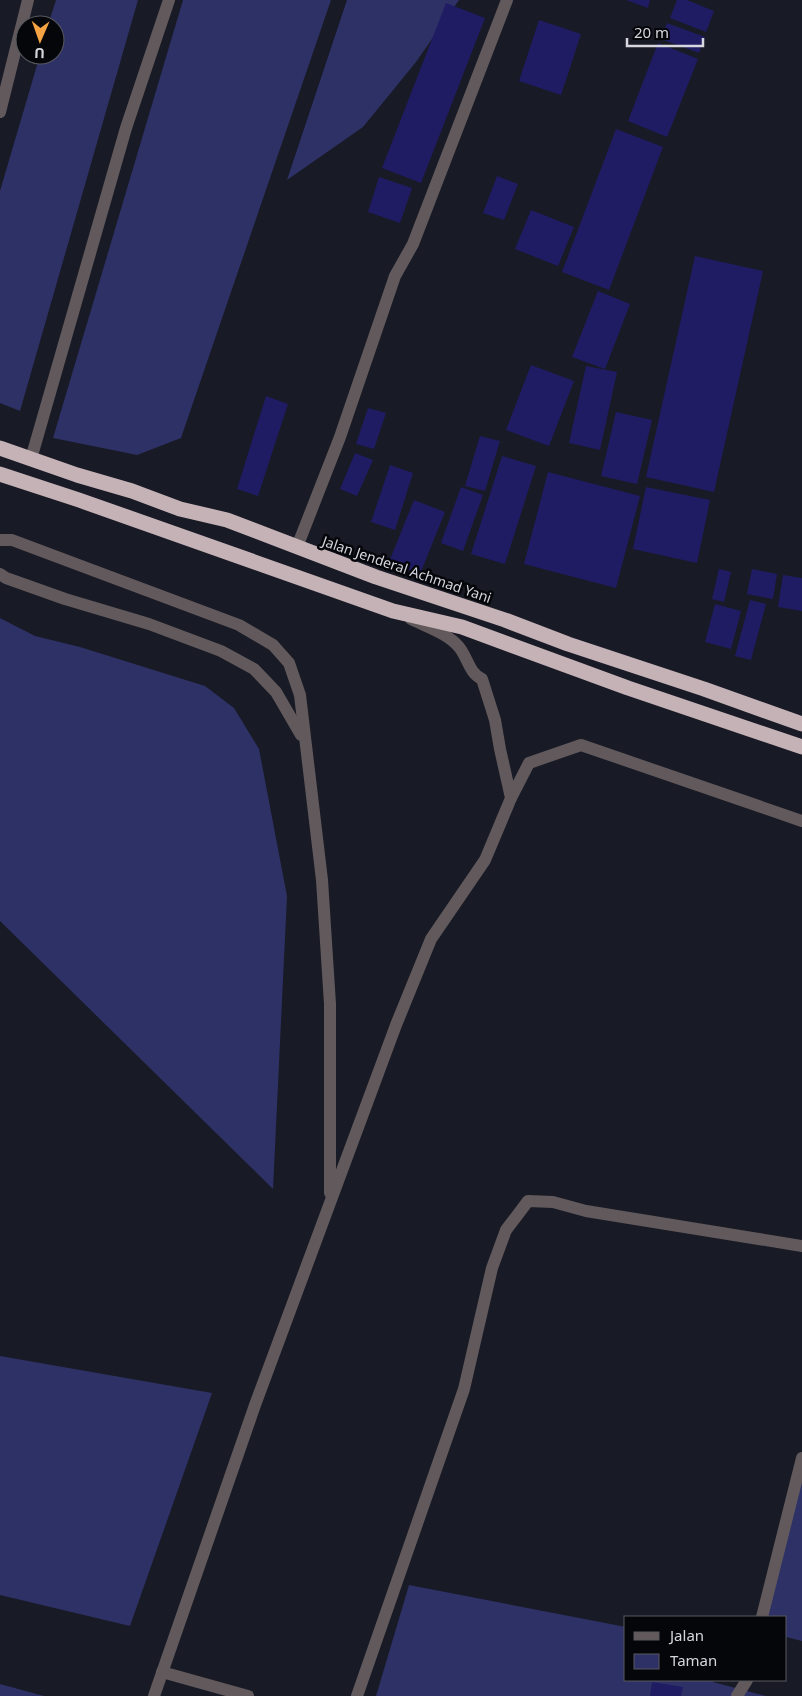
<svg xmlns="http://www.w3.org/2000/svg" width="802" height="1696" font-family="'Noto Sans',sans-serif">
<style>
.green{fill:#2e3165}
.building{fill:#201c63}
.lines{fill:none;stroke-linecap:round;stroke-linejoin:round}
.minor{stroke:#61595b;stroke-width:12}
.highway{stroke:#c5b2b6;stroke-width:15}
.labels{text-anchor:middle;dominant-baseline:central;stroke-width:5;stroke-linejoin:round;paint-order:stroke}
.street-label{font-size:14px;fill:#d5d6de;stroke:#05060a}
</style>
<rect width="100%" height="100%" fill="#181a25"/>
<g class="green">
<path d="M56 0H138L20 411 0 403V191L40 55H55V25H48Z"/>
<path d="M183 0H331L181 438 137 455 53 438Z"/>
<path d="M347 0H459L416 62 363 127 287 180Z"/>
<path d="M0 618 35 636 80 647 205 686 234 708 259 749 287 896 273 1189 0 921Z"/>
<path d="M0 1356 212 1393 130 1626 0 1595Z"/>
<path d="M802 1471V1641L786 1637V1617H762Z"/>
<path d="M409 1585 626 1627V1680H713V1682L766 1696H376Z"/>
<path d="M0 1684 44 1696H0Z"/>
</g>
<g class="building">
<path d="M626 0H650L648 8Z"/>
<path d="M677 0H687L714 11 706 32 670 18Z"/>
<path d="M446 3 485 18 421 183 382 168Z"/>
<path d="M539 20 581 34 561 95 519 81Z"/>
<path d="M667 23 705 37 699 53 661 39Z"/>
<path d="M658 43 698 59 667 137 628 121Z"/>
<path d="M616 129 663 147 609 290 562 272Z"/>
<path d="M497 176 518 184 504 220 483 213Z"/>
<path d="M379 177 412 188 400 223 368 212Z"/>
<path d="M531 210 574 227 558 266 515 249Z"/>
<path d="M695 256 763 271 714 492 646 477Z"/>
<path d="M598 291 630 304 605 369 572 357Z"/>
<path d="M531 365 574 381 549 446 506 430Z"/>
<path d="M586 366 617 372 600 450 569 443Z"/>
<path d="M266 396 288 404 258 496 237 489Z"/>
<path d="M368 408 386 413 374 449 356 444Z"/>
<path d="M616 412 652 420 637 484 601 476Z"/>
<path d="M480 436 500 441 485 491 465 486Z"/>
<path d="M355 453 373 460 357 496 340 489Z"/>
<path d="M502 456 536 466 505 564 471 554Z"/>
<path d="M390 465 413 473 395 530 371 522Z"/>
<path d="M548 472 640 496 616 588 524 564Z"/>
<path d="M461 487 483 495 463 551 441 543Z"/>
<path d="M646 487 710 500 697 563 633 549Z"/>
<path d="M414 500 445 512 420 574 389 562Z"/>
<path d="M719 569 731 572 724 602 712 599Z"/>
<path d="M752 569 777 574 773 599 747 594Z"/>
<path d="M783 575 802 578V611L778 607Z"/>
<path d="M750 600 766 604 751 660 735 656Z"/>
<path d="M715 604 741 611 731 649 705 642Z"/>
<path d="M652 1682 683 1687 681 1696H650Z"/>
</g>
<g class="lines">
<g class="minor">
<path d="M0 112 28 0"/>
<path d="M31 459 126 128 169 0"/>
<path d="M0 540H12L239 625 273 645 289 663 300 695 322 880 330 1004V1193"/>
<path d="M297 547 340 437 395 276 413 244 507 0"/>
<path d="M0 574 6 578 65 599 149 624 221 651 254 669 276 692 301 735"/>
<path d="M511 798 529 763 581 745 802 821"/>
<path d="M762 1617 802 1458"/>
<path d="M162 1672 248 1696"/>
<path d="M154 1696 255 1405 396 1025 431 939 485 860 511 798 500 749 495 720 482 679C469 673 468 658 459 647 447 633 427 627 411 619"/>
<path d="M357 1696 464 1389 492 1268 506 1230 528 1201 553 1202 586 1211 802 1246"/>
<path d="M737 1696 747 1680"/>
</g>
<g class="highway">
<path d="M0 448 77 475 132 491 180 509 227 520 376 577 505 620 568 644 704 689 802 724"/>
<path d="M0 474 79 500 393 611 462 627 628 688 802 747"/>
</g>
</g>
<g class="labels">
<g class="street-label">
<text transform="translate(407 569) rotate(19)">Jalan Jenderal Achmad Yani</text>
</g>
</g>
<rect x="624" y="1616" width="162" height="65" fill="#05060a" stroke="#58595f"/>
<rect x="634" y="1632" width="25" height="8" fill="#61595b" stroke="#58595f"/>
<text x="670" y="1641" font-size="15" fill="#d5d6de">Jalan</text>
<rect x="634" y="1654" width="25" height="15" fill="#2e3165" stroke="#58595f"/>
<text x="670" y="1666" font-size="15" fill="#d5d6de">Taman</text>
<g transform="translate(40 40) rotate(182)"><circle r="24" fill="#05060a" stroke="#58595f"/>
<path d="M0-4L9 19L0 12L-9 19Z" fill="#f4a344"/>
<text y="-8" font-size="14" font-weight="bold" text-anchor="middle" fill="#d5d6de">U</text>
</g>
<path d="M627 38v8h76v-8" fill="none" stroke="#d5d6de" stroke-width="2.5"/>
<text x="634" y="38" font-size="15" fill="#d5d6de" stroke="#05060a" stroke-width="4" paint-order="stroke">20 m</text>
</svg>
